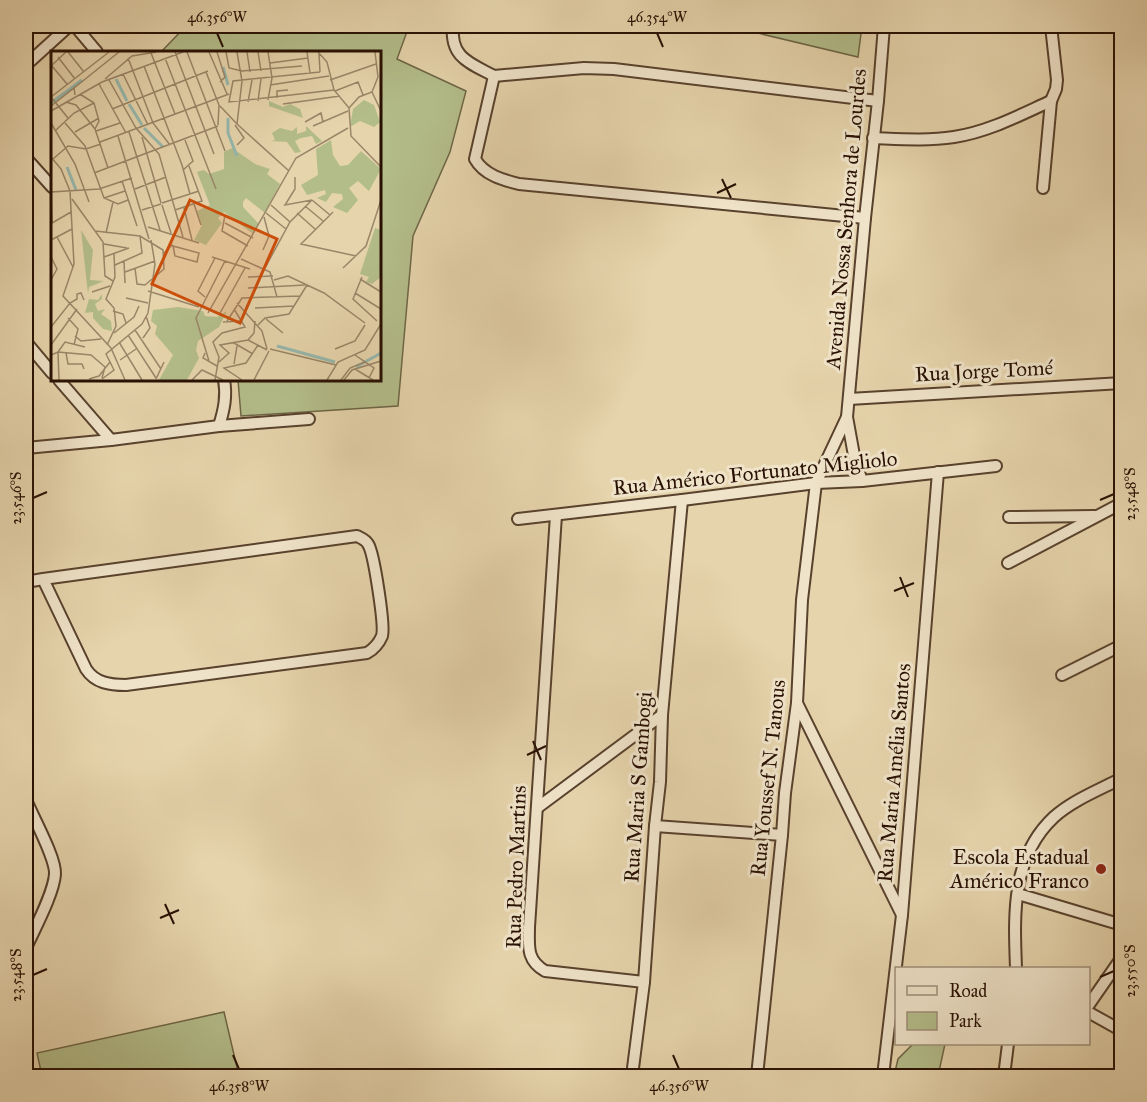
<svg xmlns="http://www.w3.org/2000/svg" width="1147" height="1102" font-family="'IM FELL Great Primer',serif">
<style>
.green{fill:#b3bd8a;stroke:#6e6646;stroke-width:1.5}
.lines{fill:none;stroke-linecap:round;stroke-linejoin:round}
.street-casing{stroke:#58412d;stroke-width:14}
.street{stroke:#efe3c9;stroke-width:10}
.ticks{fill:none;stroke:#281003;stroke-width:2}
.poi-dot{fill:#8f2418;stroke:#efe3c9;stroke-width:2}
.labels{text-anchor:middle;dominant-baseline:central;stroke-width:6;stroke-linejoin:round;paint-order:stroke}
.street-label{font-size:21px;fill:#281003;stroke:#efe3c9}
.poi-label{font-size:21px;fill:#281003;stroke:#efe3c9;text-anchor:end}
.inset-river{fill:none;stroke:#96b8ad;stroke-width:3}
.inset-road{fill:none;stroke:#9a8668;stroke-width:1.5}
.view{fill:#cb4e0b;fill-opacity:0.15;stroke:#cb4e0b;stroke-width:3}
.inset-edge{fill:none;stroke:#281003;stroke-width:3}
.neatline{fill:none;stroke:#281003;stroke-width:2}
.ticks-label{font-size:15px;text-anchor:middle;fill:#281003}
</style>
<rect width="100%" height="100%" fill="#e6d4ac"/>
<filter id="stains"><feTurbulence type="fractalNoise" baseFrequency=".00333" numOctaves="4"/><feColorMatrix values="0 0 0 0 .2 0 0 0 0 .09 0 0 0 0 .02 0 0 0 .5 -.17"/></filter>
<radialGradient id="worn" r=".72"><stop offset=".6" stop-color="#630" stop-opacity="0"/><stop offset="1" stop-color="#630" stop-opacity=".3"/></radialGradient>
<g class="green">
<path d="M186 26H409L397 59 466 91 450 152 413 236 398 406 241 416 238 380H380V52H161Z"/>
<path d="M728 26H862L858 57Z"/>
<path d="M224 1012 239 1076H42L37 1053Z"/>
<path d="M913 1044H945L938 1076H894L898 1059Z"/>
</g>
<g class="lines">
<g class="street-casing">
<g id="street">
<path d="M75 26 97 52"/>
<path d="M453 26C450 58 470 63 494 76"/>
<path d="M26 65 69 26"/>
<path d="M494 76 475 159C484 175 503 180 519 184L865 218"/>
<path d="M494 76 584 68 614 69 878 101"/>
<path d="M873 138C900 139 927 141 954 137 988 132 1020 115 1051 101"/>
<path d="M26 158 52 187"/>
<path d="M1043 188 1051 101 1056 89 1057 80 1051 26"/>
<path d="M26 342 52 373"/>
<path d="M59 380 111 440"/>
<path d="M849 399 1122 383"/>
<path d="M219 426C224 410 227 396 224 380"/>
<path d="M26 448 111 440 219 426 309 419"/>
<path d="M862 481 855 461 847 417 865 218 878 101 884 26"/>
<path d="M556 515 529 927C529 946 526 960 545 971L644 982"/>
<path d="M1009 517 1094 516"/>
<path d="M518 519 682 500 816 483 862 481 996 466"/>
<path d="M1008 563 1122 503"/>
<path d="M26 582 43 579 357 536C361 538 366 540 368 544 374 553 385 626 382 636 379 643 374 649 367 653L126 685C110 685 95 683 86 669L43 579"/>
<path d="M1062 675 1122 645"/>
<path d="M797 703 902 915"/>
<path d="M26 800C33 817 56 858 55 874 54 893 34 930 26 948"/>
<path d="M537 808 662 715"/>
<path d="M655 826 782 835"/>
<path d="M1018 894 1122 925"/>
<path d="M1016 968C1014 915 1011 857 1054 817 1073 800 1099 790 1122 778"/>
<path d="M1088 1006 1122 957"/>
<path d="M1088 1012 1122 1031"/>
<path d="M632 1076 644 982 655 826 660 782 662 715 682 500"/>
<path d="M757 1076 782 835 785 793 797 703 802 600 816 483 847 417"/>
<path d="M883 1076 902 915 938 472"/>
<path d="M1004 1076 1008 1044"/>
</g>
</g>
<use href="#street" class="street"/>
</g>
<path class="ticks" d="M217 33 223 47M657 33 663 47M722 179 731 198M717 193 736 184M33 498 47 492M1100 500 1114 494M900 577 908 597M894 591 914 583M533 741 541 760M527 755 546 746M165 904 174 924M160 918 179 910M33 975 47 969M1100 977 1114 971M233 1055 239 1069M673 1055 679 1069"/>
<circle class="poi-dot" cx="1101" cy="869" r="6"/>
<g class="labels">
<g class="street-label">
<text transform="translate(846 219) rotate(-85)">Avenida Nossa Senhora de Lourdes</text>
<text transform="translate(984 371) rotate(-3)">Rua Jorge Tomé</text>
<text transform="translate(755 473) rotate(-6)">Rua Américo Fortunato Migliolo</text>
<text transform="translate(894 773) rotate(-85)">Rua Maria Amélia Santos</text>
<text transform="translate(768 778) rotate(-84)">Rua Youssef N. Tanous</text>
<text transform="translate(638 787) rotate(-86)">Rua Maria S Gambogi</text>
<text transform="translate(516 867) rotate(-88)">Rua Pedro Martins</text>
</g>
<g class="poi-label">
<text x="1089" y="857">Escola Estadual<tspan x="1089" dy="24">Américo Franco</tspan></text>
</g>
</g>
<g transform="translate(51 51)">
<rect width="330" height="330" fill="#e6d4ac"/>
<path d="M313 49 323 54 329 71 323 76 309 70 299 76 302 58ZM218 50 232 56 239 53 249 58 252 67 218 55ZM255 75 271 90 265 93 261 85 250 87 244 90 250 101 244 102 236 91 220 90 224 89 221 82 229 77 241 80 246 76V83L255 80ZM280 89 282 104 289 115 297 114 310 100 330 118 318 140 307 130 298 137 307 149 296 162 282 156 292 148 291 143 281 142 275 151 266 147 275 143 274 139 256 144 250 134 267 124 265 98ZM181 97 204 113 219 118 216 123 229 133 214 162 195 147 192 151V156L208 173 202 183 173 161 167 167 171 172 155 194 143 189 151 174 146 160 159 154 146 121 153 119 158 123 173 118V101ZM324 177 330 179V226L321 233 315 231 318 226 309 223ZM30 179 42 199 39 229 53 230 38 236 37 243ZM51 243V248L44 253 47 260 54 258 50 263 60 270 61 280 52 278 42 267V261L34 262 38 248 47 249ZM127 256 152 260 154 265 166 266 176 260 168 276 147 290 145 299 148 307 136 329H108L122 304 104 283 106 275 100 270 102 259Z" fill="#b3bd8a"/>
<path class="inset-river" d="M172 16 177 34M65 28 76 50M0 52 31 29M78 53 91 74M177 67V82L186 105M93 77 112 96M16 116 25 139M226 295 284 311M305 316 330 302"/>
<path class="inset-road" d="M17 1 33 21M124 1 163 103M136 1 174 100M158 1 176 43M166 1 174 26 169 31M175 1 178 17 191 20 251 15M186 1 191 30 186 73 238 120M196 1 199 21M207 1 210 20M256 1 259 22M267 1 276 11 283 39 298 57 300 85 330 116M100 2 124 63M268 3 269 21M7 6 24 28M77 7 102 72 119 94M114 7 165 138M219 12 257 7M1 14 15 1M1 15 16 33M93 15 131 114 139 143M155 21 168 54 167 74M269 21 182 30 178 51 283 39M72 23 97 74M54 28 81 5 105 1M58 29 85 77 108 103 132 186M279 29 325 13M48 33 75 82M219 34 278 25M23 37 68 1M284 40 307 31 312 44M321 41 330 60M29 43 43 52 48 70 44 78M0 46 17 67M0 46 58 1M226 47V40L237 39M217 49 221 27 217 1M207 50 210 28M15 51 25 54 44 78M197 51 201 29M232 53 289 45M0 55 23 37 24 44M169 55 186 73M298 57 308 46 321 41 327 26 324 1M61 58 157 20M0 60 51 31 132 1M254 71 270 62 272 71M0 72 24 113 38 151M14 72 34 95 53 147 67 153 77 149M184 74 193 87 186 94M262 75 297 60M44 78 57 117M4 80 23 62 43 52M45 80 69 72M24 81 48 67M78 81 109 179M67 85 98 188M91 86 110 152M49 91 178 43M0 106 10 118 19 140 23 213 12 245 60 297 74 329M2 108 17 95 35 98 50 93M132 119 142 110 134 89M43 122 167 75M244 126V138L234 154 261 149M71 130 86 175M0 137 1 172M84 138 115 126M0 141 48 138 81 127M53 147 74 140M21 148 52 191 54 225 62 230M261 149 279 164M111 152 148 140M143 153 150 174M111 154 120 182M220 154 239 171M254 155 272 170M133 157 141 189M91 159 110 153M124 159 151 150 138 115M282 161 250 193 305 205M215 162 235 178M246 162 264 178M174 164 171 180 197 195M1 172 20 161M174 172 202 187M97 176 148 192M44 180 89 185 112 199 113 218 94 234 86 233 84 217M55 182 62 151M6 186 22 216M0 189 21 178M53 193 76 197M212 199 218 185 213 166M113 202 121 194 122 195 148 202 146 211 124 205 122 195M0 206 6 218 0 229M53 206 78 197M161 206 199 218M190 208 219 221 226 246M73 210 74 232M64 214 91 202 89 185M214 217 239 171 261 149M292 217 315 195 330 149M74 221 104 210M197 226 222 225M311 226 302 248 326 270M309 228 330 241M223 229 237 225 273 242 314 272M197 237 254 234M97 240 148 256M41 241 59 235M304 242 330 258M154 246 147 240 164 207M75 247 97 252M186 252 211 280 216 298M204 257 243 255M62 260 72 263 75 272M157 262 245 107 297 77M168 264 194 217M17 267 27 278 23 294M215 268 232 282M176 270 191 247 249 245M172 271 191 270M207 274 214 267 238 263 256 234M0 276 19 252 26 248V243L30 242 33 249M84 279 110 318M63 282 83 266 88 255M77 284 105 327M24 285 30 290 50 288M92 287 99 277 95 265M197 289 216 299M68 291 91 329M183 292 202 303M0 294 26 258M56 294 65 275 63 257 55 248 64 226 63 203M219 298 285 314M284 298 304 290 314 274M7 301 14 291 34 296M7 301 8 329M15 302 17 313H31L33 318M154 302 152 307 166 315M0 304 7 301 40 304 54 316 51 327M304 304 323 317 318 327M69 309 85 298M158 310 145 267 174 210M168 311 178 302 169 294 197 289 203 282 204 270M183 313 186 295M304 318 322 329M38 328 48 325 59 311M51 328 63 319 55 303 91 273 97 262 104 213 100 189M105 328 113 311M141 329 151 319 172 329M164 329 168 306 162 291 171 282 194 276 183 258M191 329 173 317 195 312 207 294M203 329 218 300M276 329 287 311 314 299 330 273M290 329 299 317 314 311M293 329 301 319 330 310"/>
<path class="view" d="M139 149 226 188 189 272 101 233Z"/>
<rect width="330" height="330" class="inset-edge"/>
</g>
<rect width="1147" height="1102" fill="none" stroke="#e6d4ac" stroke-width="66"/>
<rect x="895" y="967" width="195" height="78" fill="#efe3c9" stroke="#9f8f7a" stroke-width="1.5"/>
<rect x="907" y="986" width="30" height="9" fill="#efe3c9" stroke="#9f8f7a" stroke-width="1.5"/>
<text x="949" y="997" font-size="18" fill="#281003">Road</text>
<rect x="907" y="1012" width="30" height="18" fill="#b3bd8a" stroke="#9f8f7a" stroke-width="1.5"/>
<text x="949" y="1027" font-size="18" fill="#281003">Park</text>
<rect x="33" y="33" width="1081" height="1036" class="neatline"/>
<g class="ticks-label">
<text x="217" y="22">46.356°W</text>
<text x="657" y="22">46.354°W</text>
<text transform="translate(1130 494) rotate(-90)" y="5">23.548°S</text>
<text transform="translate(16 498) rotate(-90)" y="5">23.546°S</text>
<text transform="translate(1130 971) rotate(-90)" y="5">23.550°S</text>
<text transform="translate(16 975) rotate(-90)" y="5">23.548°S</text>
<text x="239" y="1091">46.358°W</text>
<text x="679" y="1091">46.356°W</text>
</g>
<rect width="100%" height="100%" filter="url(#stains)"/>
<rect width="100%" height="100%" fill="url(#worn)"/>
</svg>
